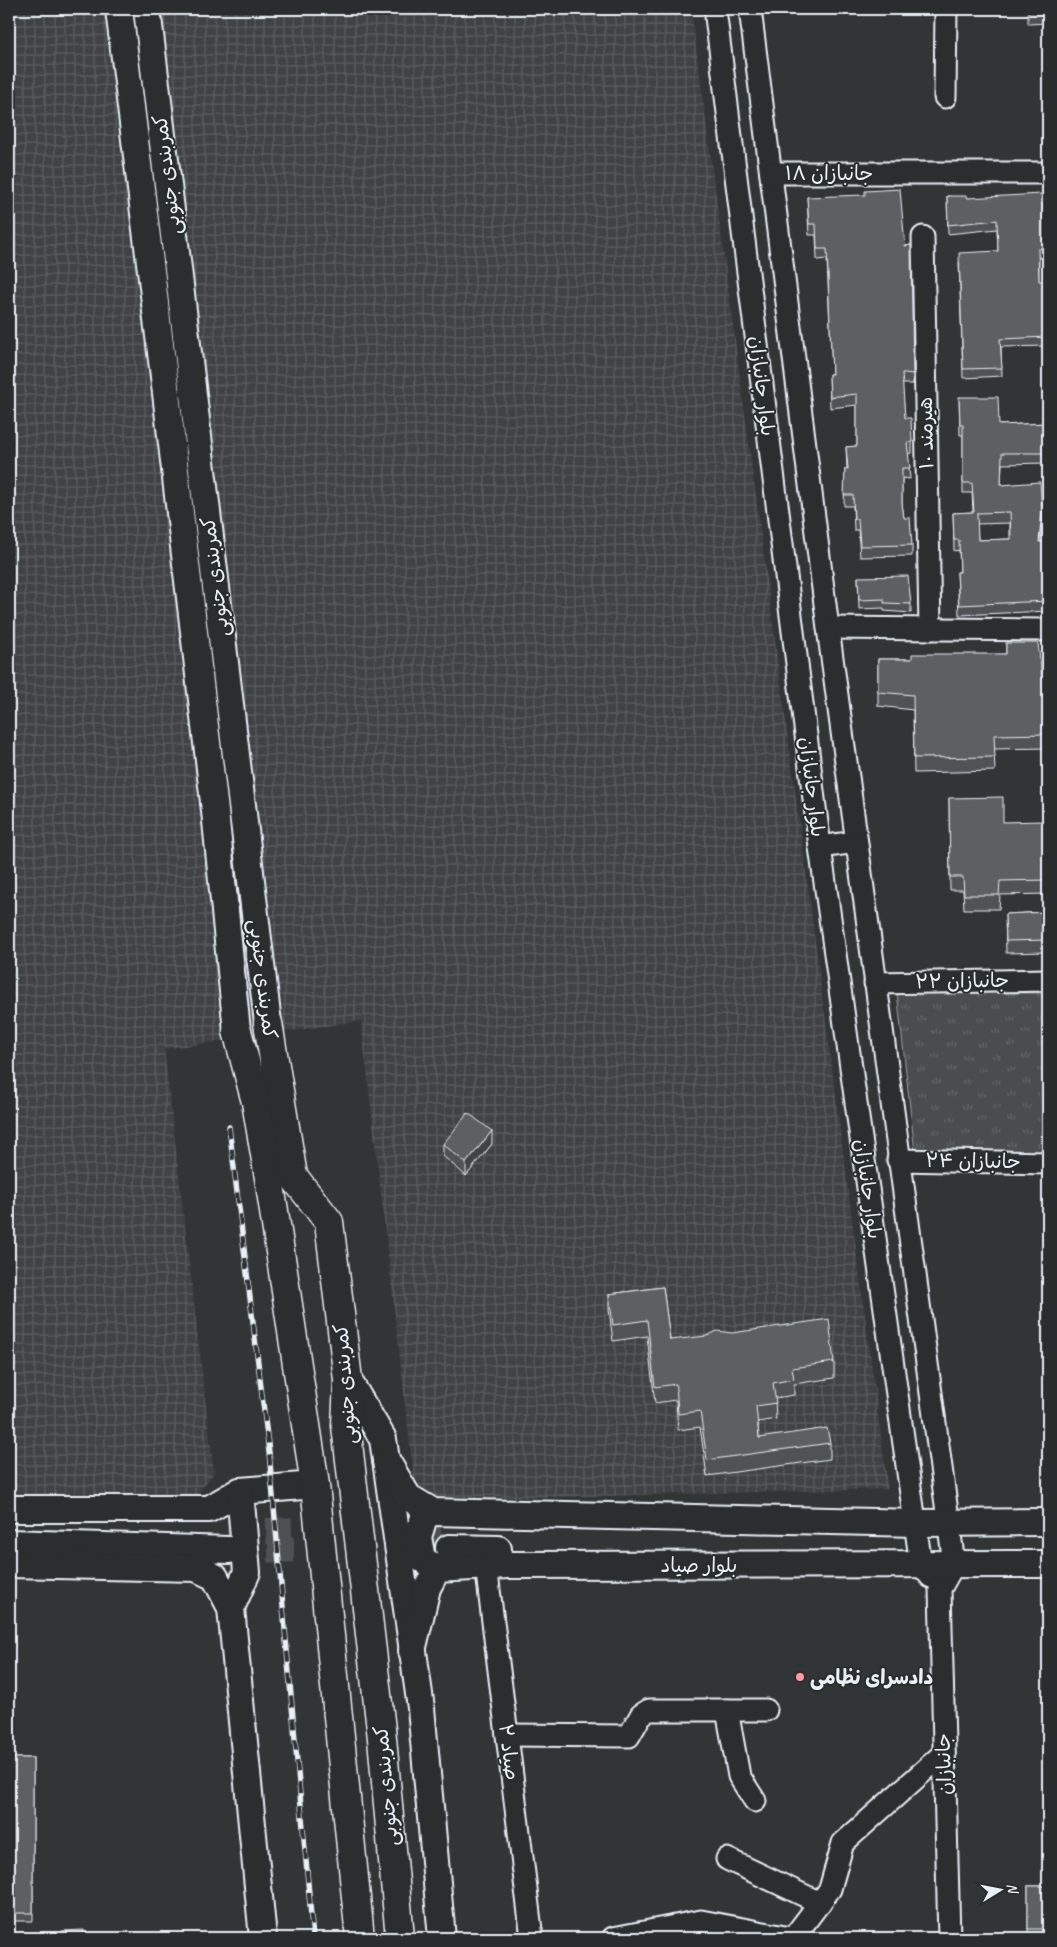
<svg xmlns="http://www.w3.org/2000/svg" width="1057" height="1947" font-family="Caveat,'Playpen Sans Arabic',sans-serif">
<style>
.industrial{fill:url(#industrial-grid)}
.grass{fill:url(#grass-tufts);stroke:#989fa4}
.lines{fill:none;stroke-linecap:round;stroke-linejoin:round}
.major-tunnel{stroke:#4d5153;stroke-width:26;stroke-dasharray:26 13;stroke-linecap:butt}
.minor-casing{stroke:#e8f1f8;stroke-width:25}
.major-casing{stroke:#e8f1f8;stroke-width:30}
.highway-casing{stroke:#e8f1f8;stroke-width:31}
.minor{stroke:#2a2d2e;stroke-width:21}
.major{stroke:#2a2d2e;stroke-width:26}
.highway{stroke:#2a2d2e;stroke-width:28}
.rail-casing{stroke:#e8f1f8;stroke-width:5.5}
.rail{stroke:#2a2d2e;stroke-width:4;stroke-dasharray:11;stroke-linecap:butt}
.wall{fill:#4f5355;stroke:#e8f1f8;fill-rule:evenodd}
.shaded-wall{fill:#404345;stroke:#e8f1f8}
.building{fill:#5c6063;stroke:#e8f1f8;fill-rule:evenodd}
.poi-dot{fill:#ff9aa2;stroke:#2a2d2e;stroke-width:2}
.labels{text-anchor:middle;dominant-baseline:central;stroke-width:4;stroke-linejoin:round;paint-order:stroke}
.street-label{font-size:20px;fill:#e8f1f8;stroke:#2a2d2e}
.poi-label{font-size:20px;font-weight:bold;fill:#e8f1f8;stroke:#2a2d2e;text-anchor:start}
</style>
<defs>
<pattern id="industrial-grid" width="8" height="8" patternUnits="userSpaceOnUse" patternTransform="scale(1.25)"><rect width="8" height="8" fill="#3f4244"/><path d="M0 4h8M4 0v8" fill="none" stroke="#5b5e60"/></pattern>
<pattern id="grass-tufts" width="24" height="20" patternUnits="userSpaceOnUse" patternTransform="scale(1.25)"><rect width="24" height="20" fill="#494d4f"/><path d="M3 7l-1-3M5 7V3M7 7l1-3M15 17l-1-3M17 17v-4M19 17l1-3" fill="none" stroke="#636769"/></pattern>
</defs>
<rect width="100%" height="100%" fill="#323536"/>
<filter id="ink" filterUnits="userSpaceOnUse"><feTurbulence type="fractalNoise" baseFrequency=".02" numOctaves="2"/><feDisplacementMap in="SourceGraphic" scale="10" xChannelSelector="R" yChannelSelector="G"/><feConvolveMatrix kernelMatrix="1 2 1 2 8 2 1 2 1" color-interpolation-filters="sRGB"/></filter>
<g filter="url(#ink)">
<path class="industrial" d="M9 9H691L888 1489 434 1500 414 1480 361 1021 164 1049 214 1473 195 1497 9 1496Z"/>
<path class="grass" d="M897 992 1048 993V1152H915Z"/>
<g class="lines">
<g class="major-tunnel">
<path d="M227 1532 441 1527"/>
<path d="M229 1550 449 1548"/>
</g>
<g class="minor-casing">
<g id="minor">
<path d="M715 9 820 847 921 1565 931 1577"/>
<path d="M750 9 828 628 954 1564 940 1589 949 1938"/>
<path d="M945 97 946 9"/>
<path d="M771 173H1048"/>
<path d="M923 237 930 629"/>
<path d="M828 628 1048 630"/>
<path d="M820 847 856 842"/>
<path d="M875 983 1048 980"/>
<path d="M898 1160 1048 1163"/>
<path d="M486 1565 532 1938"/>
<path d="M727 1710 739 1776 755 1801"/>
<path d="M507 1735 629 1736 641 1715 649 1710H766"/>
<path d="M727 1859 820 1903"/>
<path d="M613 1938 701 1921 790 1938"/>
<path d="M793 1938 830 1889 843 1843 944 1753"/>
</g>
</g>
<g class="major-casing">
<g id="major">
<path d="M119 9 166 393 215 811 237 1031"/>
<path d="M147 9 268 1023"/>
<path d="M348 1380 383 1439 421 1708 442 1938"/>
<path d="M386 1460 408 1497 433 1512 917 1523 1048 1522"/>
<path d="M9 1509H209L240 1491 315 1485"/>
<path d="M433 1512 424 1517 418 1537 422 1559 437 1569"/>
<path d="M9 1543 229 1550"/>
<path d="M449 1548 498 1549"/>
<path d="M9 1564 196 1568 215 1577 231 1608 263 1938"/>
<path d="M231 1608 247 1572 240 1491"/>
<path d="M412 1651 427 1588 437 1569 508 1565 1048 1564"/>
</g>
</g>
<g class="highway-casing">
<g id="highway">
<path d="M268 1023 293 1176 329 1222 348 1380 346 1426 382 1738 400 1938"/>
<path d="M237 1031 256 1102 269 1178 315 1485 360 1938"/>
</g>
</g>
<use href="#minor" class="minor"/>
<use href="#major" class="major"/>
<use href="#highway" class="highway"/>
<g class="rail-casing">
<path id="rail" d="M229 1127 269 1452 313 1938"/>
</g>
<use href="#rail" class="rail"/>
</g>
<g class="wall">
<path d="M1028 9H1048V23L1028 24Z"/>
<path d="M947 196 967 198 1044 219H1048V257H1039V281L1046 306H1048V346L1001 347 1002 376 963 378 959 262 998 251 997 229 948 234Z"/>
<path d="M807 197 905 246 911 245 913 384H902L905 418 912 442V453L908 454 910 479 902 478V503L904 518 912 545V556L860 557 858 530H854L853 506H844L845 469H847L846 447 857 446V405L830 408 829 374H832L827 259 817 260 816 235H809Z"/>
<path d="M959 397 999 425 1048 423V463L1002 464 1001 484 1042 521 1040 542H1048V611L959 615 957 572H960L959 550 954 551 953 513 973 512 972 493H963V435H960ZM1010 523V539L978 540 977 524Z"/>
<path d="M858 577 911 604V613L884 611V608L859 609Z"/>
<path d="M1006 643 1042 677 1048 678V748L994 749 995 771 914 773 913 710 878 706V659H912L1006 654Z"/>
<path d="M949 798 1003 822 1048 853V894L1000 895 999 909H964L963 890H950Z"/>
<path d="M1048 912V952L1006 953 1005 914Z"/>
<path d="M443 1144H492L466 1176 443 1156Z"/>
<path d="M663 1287 670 1340 834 1362V1378L794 1384V1395L775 1398 776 1419 758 1422 759 1438 830 1443V1459L707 1476 700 1427 678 1430 676 1400 655 1403 647 1336 613 1341 609 1310V1294Z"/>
<rect x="11" y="1758" width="22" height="163"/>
<rect x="1028" y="1886" width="20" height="52"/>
</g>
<g class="shaded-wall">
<path d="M1042 510V521L1039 553V542Z"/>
<path d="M492 1131V1144L466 1176V1163Z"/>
</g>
<g class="building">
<path d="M1028 9H1048V10L1028 11Z"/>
<path d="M900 189 905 246 911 245 913 374 902 373 905 418H911L912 442 907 443 910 468H902V503L904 518H910L912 545 860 546 858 519H854L853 495H844L845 469H848L846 447 857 446V394L830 397 829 374H832L827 249H817L816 224H809L807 197 865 195V191Z"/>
<path d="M1042 194 1044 219H1048V248L1038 249 1039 281H1044L1046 306H1048V337L1000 339 1002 368 963 369 959 253 998 251 997 220 948 225 947 196H967V198Z"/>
<path d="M959 397H998L999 425 1048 423V453H1002L1001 485 1040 482 1042 510 1039 542H1048V601L959 605 957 572H960L959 540H954L953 513 974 512 972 483H963V425H960ZM1010 512 1011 539 978 540 977 513Z"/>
<path d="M908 576 911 604 884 603V599L859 600 858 577Z"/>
<path d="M1006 643H1038L1042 677 1048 678V734L994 735 995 757 914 758 913 695 878 692V659H912V654H1006Z"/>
<path d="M1003 797V822L1043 821 1048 853V880L1000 881 999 895H964L963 877H950L949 798Z"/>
<path d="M1048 912V940L1006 941 1005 914Z"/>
<path d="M468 1113 492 1131 466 1163 443 1144Z"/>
<path d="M663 1287 670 1340 707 1336 717 1331 732 1333 829 1319 834 1362 792 1368 794 1379 773 1383 776 1403 756 1406 759 1438 827 1428 830 1443 707 1460 700 1411 678 1414 676 1384 655 1387 647 1320 613 1325 609 1294Z"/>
<rect x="11" y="1758" width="22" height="155"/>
<rect x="1028" y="1886" width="20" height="43"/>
<path d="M84 1930V1938H62V1931Z"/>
<path d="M33 1937V1938H11Z"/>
</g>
</g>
<circle class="poi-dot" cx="800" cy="1677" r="5"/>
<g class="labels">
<g class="street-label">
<text x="829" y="173">جانبازان ۱۸</text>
<text transform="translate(167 175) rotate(-97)">کمربندی جنوبی</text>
<text transform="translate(762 386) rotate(83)">بلوار جانبازان</text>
<text transform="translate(926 433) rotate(-91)">هیرمند ۱۰</text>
<text transform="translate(215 577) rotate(-97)">کمربندی جنوبی</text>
<text transform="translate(812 787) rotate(83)">بلوار جانبازان</text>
<text transform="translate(263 979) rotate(83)">کمربندی جنوبی</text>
<text transform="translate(962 981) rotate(-1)">جانبازان ۲۲</text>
<text transform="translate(973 1161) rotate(1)">جانبازان ۲۴</text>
<text transform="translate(868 1189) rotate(82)">بلوار جانبازان</text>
<text transform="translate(345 1384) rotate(-94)">کمربندی جنوبی</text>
<text x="699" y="1565">بلوار صیاد</text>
<text transform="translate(509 1752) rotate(83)">صیاد ۲</text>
<text transform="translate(944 1764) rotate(-92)">جانبازان</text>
<text transform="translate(386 1786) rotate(-95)">کمربندی جنوبی</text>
</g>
<g class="poi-label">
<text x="810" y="1677">دادسرای نظامی</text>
</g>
</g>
<rect width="1057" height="1947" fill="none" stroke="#2a2d2e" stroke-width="30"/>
<rect x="15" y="15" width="1027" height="1917" fill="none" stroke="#e8f1f8" stroke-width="2" filter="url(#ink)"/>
<g transform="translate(1000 1890) rotate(80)" stroke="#2a2d2e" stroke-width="4" paint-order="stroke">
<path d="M0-4L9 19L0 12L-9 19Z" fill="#e8f1f8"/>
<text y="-8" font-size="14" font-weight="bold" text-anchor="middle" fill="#e8f1f8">N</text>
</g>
</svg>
